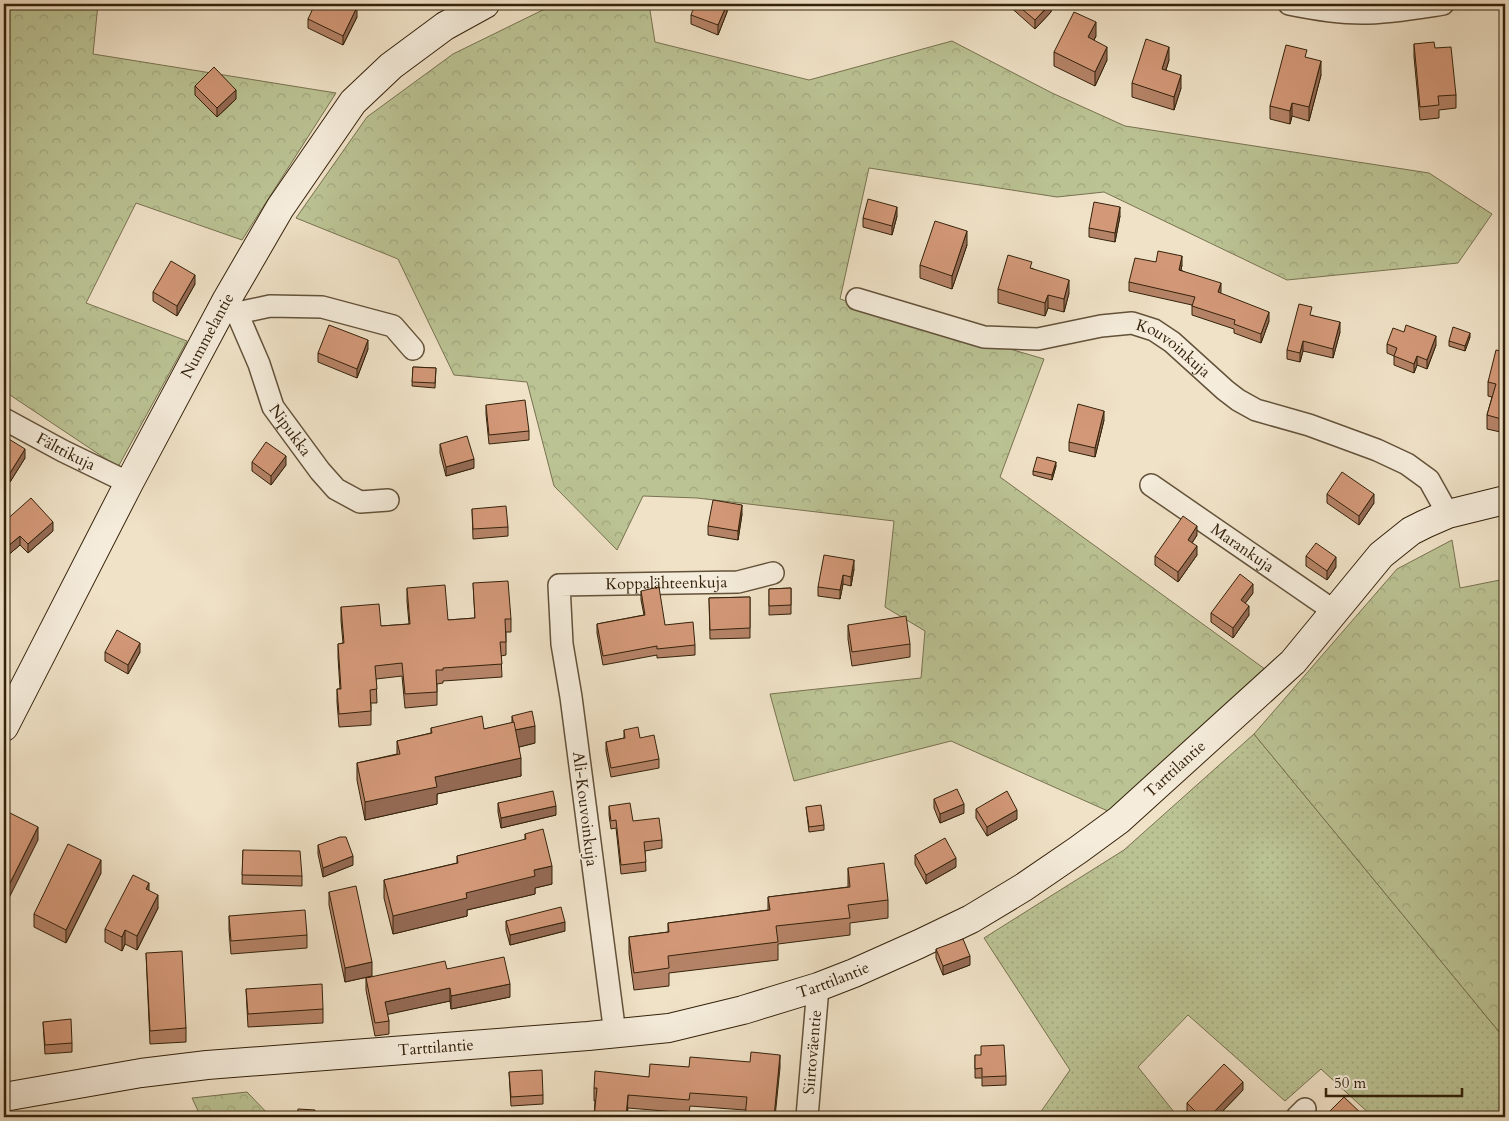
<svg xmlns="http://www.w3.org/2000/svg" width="1509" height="1121" font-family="Cardo,serif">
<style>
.grass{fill:url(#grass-dots);stroke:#787250}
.forest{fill:url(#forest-crowns);stroke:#787250}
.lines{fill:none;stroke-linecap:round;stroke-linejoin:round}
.street-casing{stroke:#63523a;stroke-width:24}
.secondary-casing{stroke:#34220b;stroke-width:30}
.street{stroke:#f5ecdb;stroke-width:21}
.secondary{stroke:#f5ecdb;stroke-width:28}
.wall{fill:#b58367;stroke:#34220b}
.shaded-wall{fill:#946a54;stroke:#34220b}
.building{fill:#d39878;stroke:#34220b}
.labels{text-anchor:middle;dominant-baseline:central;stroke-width:4;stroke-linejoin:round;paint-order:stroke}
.street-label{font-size:16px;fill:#34220b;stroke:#f5ecdb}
</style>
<defs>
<pattern id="grass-dots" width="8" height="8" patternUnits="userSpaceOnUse" patternTransform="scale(1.25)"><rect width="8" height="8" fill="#bbc394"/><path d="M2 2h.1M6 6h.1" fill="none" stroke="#a1a77e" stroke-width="1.8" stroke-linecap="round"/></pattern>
<pattern id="forest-crowns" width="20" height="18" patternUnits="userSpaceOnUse" patternTransform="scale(1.25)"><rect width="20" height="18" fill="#bbc394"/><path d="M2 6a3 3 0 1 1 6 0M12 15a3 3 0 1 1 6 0" fill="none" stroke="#a1a77e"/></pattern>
</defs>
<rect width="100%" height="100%" fill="#f0e2c7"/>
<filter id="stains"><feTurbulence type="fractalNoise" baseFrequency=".004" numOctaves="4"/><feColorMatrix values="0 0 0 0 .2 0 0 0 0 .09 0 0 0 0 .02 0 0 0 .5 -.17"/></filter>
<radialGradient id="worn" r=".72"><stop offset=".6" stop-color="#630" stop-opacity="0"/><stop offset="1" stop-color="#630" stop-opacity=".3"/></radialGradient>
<path class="grass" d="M1254 734 1505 1039V1117H1373L1321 1069 1285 1101 1188 1015 1138 1067 1178 1117H1052L1040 1113 1070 1070 984 938 1124 850Z"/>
<g class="forest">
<path d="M4 4H98L93 54 336 93 242 240 136 203 86 303 187 341 118 467 4 391Z"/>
<path d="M555 4H649L655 42 809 80 952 41 1052 93 1125 126 1429 173 1492 214 1458 263 1287 280 1104 192 1057 197 869 168 840 299 1044 359 1000 477 1269 672 1110 812 951 741 794 781 770 694 921 678 925 631 885 607 894 521 697 498 643 496 617 550 554 486 527 382 454 375 398 259 296 218 367 117 453 54Z"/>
<path d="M1452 540 1460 588 1505 579V1039L1254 734 1397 569Z"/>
<path d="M247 1092 271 1117H201L192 1098Z"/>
</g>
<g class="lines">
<g class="street-casing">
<g id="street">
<path d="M1289 4C1313 9 1337 13 1362 13 1389 13 1417 8 1443 4"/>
<path id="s1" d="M857 299 984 337 1038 339 1101 326 1132 323 1154 330 1172 342 1225 390 1238 400 1256 410 1309 425 1377 450 1407 464 1429 480 1448 514"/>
<path id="s2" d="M226 301 237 313 259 364 273 407 320 471 336 489 360 502 388 500"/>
<path d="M237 313 270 306 322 307 393 326 413 349"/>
<path id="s3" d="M4 419 63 451 129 483"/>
<path id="s4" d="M1151 485 1334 611"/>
<path id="s5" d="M615 1034 571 697 562 644 559 585 738 582 773 573"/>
<path id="s6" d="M807 1117 818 987"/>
<path d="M1297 1117 1305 1109"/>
</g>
</g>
<g class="secondary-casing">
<g id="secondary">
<path id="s7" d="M4 727 129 483 226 301 280 208 353 102 391 66 445 26 485 4"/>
<path id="s8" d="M4 1097 141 1073 207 1065 588 1036 669 1028 743 1010 818 987 854 973 919 944 971 919 1024 887 1078 850 1119 820 1293 662 1381 555 1411 531 1425 524 1448 514 1505 500"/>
</g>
</g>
<use href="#street" class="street"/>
<use href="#secondary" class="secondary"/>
</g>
<g class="wall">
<path d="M727 4V12L718 35 691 24V15Z"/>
<path d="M1007 4H1051V12L1035 29Z"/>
<path d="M357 17 343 45 308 28V19Z"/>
<path d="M1096 36 1094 40 1107 60 1095 86 1054 66V52Z"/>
<path d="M1414 44 1435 48 1456 95V108L1439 110V118L1420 120 1414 57Z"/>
<path d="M1307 58 1321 75 1309 121 1292 116 1290 124 1270 119V106Z"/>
<path d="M1169 60 1166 70 1181 88 1174 110 1132 97V83Z"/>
<path d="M195 86 236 99 217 117 195 95Z"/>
<path d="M897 216 892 235 863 227V218Z"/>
<path d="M1120 216 1115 242 1089 237V228Z"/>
<path d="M967 245 952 289 920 278V265Z"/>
<path d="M1156 262 1182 265 1181 270 1221 292 1220 293 1269 321 1261 343 1234 333V329L1192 315V305L1129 291V282Z"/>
<path d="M1032 268 1069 293 1064 312 1048 308 1045 316 998 303V289Z"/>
<path d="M195 284 177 316 153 301V292Z"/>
<path d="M1312 315 1340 332 1333 358 1303 351 1300 362 1287 359V350Z"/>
<path d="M1470 337 1465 351 1449 346V341Z"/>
<path d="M1387 344 1436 345 1427 369 1417 365 1414 373 1394 365V356L1387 353Z"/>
<path d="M368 349 357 378 318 362V353Z"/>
<path d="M1505 352V433L1487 429V415L1492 397 1488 396V382Z"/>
<path d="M413 367 436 368 435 388 412 386Z"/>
<path d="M486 405 529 431V440L489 444 486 414Z"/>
<path d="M1104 420 1095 457 1069 451V442Z"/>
<path d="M4 436 25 458 10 482 4 478Z"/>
<path d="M440 444 474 468 446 476 440 453Z"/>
<path d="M252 462 286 465 271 485 252 471Z"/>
<path d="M1056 466 1052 480 1033 475V471Z"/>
<path d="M1327 494 1374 503 1359 525 1327 503Z"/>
<path d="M472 509 508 527V536L473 539Z"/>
<path d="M742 514 738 540 708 535V526Z"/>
<path d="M4 522 53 531 28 553 20 545 7 556 4 553Z"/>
<path d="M1197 535 1192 543 1197 555 1178 582 1155 565V556Z"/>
<path d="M1306 556 1336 567 1327 580 1306 566Z"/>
<path d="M854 569 851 586 843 584 840 599 818 596V587Z"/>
<path d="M473 583 511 619V632H506V655L501 656 502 677 443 681V683L437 684V705L405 708 402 676 376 679 377 703H371V725L339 727 337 702V689H340L338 657V644L343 643 341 621V607L381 626 409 624 407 601V588L448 620 475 618Z"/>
<path d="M791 588V614L769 615V589Z"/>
<path d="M641 591 665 625 695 645V655L657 658V655L603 665 597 633V624L644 615 641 600Z"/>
<path d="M1253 593 1245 603 1249 615 1233 638 1211 622V613Z"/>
<path d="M750 597V638L710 639 709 598Z"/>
<path d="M848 625 910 644V657L852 666 848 639Z"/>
<path d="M105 652H140L128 674 105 661Z"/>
<path d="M512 716 535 743 519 747 521 776 437 794V804L365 820 357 780V763L397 754V741L431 733V728L484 729 512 723Z"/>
<path d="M624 730 640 738 659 759V768L611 777 606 751V742L624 738Z"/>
<path d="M934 799 964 813 940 823 934 808Z"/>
<path d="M498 803 556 815 501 828 498 812Z"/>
<path d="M609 806 662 840V848L645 851 646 871 621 874 616 828 611 829 609 815Z"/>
<path d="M806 807 824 825V830L809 832Z"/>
<path d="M976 809 1017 819 987 836 976 818Z"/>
<path d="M525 834 552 884 535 888V894L467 910V916L393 934 384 898V880L457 863V856L525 840Z"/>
<path d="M318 845 353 865 323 877 318 854Z"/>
<path d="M243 850 302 876V886L242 884Z"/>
<path d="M915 855 956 867 926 884 915 864Z"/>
<path d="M848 868 888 900V918L850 923V935L778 944V960L669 973V986L634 990 629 954V937L668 932V923L768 910V897L848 887Z"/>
<path d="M101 873 66 943 34 927V914Z"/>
<path d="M149 891 158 908 137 950 125 944 122 951 105 942V929Z"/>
<path d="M329 892 372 976 345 982 329 905Z"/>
<path d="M229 916 307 935V948L231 954 229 930Z"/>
<path d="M506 921 565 931 510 945 506 930Z"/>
<path d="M936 949 970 965 943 975 936 958Z"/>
<path d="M146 953 186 1028V1042L150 1044Z"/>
<path d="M447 969 510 997 451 1009 450 1001 387 1014 389 1021V1034L375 1036 366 990V978Z"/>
<path d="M246 989 323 1009V1023L248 1027Z"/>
<path d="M43 1022 72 1043V1052L45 1054Z"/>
<path d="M975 1055 1006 1076V1085L982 1086V1078H975Z"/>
<path d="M689 1067 780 1068 745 1110 690 1106 689 1113 628 1108 627 1117H594L595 1101H594V1088L649 1077Z"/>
<path d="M509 1072 543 1095V1104L511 1106Z"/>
<path d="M1243 1090 1217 1117H1193L1187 1111V1103Z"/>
</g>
<g class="shaded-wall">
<path d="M727 4V12L718 35V25Z"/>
<path d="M1051 4V12L1035 29V20Z"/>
<path d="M357 7V17L343 45V36Z"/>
<path d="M1096 22V36L1088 51V37Z"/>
<path d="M1107 47V60L1095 86V72Z"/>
<path d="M1169 47V60L1162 82V69Z"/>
<path d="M1321 61V75L1309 121V107Z"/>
<path d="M1181 75V88L1174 110V97Z"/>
<path d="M236 90V99L217 117V108Z"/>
<path d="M1292 103V116L1290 124V111Z"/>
<path d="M897 207V216L892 235V226Z"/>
<path d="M1120 207V216L1115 242V233Z"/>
<path d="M967 231V245L952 289V276Z"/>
<path d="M1182 256V265L1179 279V270Z"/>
<path d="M195 275V284L177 316V306Z"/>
<path d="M1069 280V293L1064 312V299Z"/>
<path d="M1221 283V292L1218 301V292Z"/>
<path d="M1048 295V308L1045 316V303Z"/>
<path d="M1269 312V321L1261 343V334Z"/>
<path d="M1340 322V332L1333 358V349Z"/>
<path d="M1470 333V337L1465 351V346Z"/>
<path d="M1436 336V345L1427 369V360Z"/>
<path d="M368 340V349L357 378V369Z"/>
<path d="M1303 341V351L1300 362V353Z"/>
<path d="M1417 356V365L1414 373V364Z"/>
<path d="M1104 411V420L1095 457V448Z"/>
<path d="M25 449V458L10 482V473Z"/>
<path d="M286 456V465L271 485V476Z"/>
<path d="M474 459V468L446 476V467Z"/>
<path d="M1056 462V466L1052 480V475Z"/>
<path d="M1374 494V503L1359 525V516Z"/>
<path d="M742 505V514L738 540V531Z"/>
<path d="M53 522V531L28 553V544Z"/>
<path d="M1197 526V535L1188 549V540Z"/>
<path d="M20 536V545L7 556V547Z"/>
<path d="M1197 546V555L1178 582V572Z"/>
<path d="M1336 557V567L1327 580V571Z"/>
<path d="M854 560V569L851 586V577Z"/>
<path d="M843 575V584L840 599V590Z"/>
<path d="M1253 584V593L1241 609V600Z"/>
<path d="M1249 606V615L1233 638V628Z"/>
<path d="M140 643V652L128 674V665Z"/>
<path d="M535 726V743L515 748V730Z"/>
<path d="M521 758V776L437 794V804L365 820V802L435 777Z"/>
<path d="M964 804V813L940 823V814Z"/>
<path d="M556 806V815L501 828V818Z"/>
<path d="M1017 810V819L987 836V827Z"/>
<path d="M38 827V840L4 908V895Z"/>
<path d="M353 856V865L323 877V868Z"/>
<path d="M956 858V867L926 884V875Z"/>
<path d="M101 860V873L66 943V930Z"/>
<path d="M552 866V884L535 888V894L467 910V916L393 934V916L534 870Z"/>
<path d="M149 883V896L146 889Z"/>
<path d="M158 895V908L137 950V936Z"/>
<path d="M565 922V931L510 945V935Z"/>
<path d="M125 930V944L122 951V937Z"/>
<path d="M970 956V965L943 975V966Z"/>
<path d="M372 962V976L345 982V968Z"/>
<path d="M510 984V997L451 1009V996Z"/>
<path d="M450 988V1001L385 1015V1002Z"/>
<path d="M780 1055V1068L775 1117H774Z"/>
<path d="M1243 1082V1090L1217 1117H1209Z"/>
<path d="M628 1095 627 1117H626Z"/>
</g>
<g class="building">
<path d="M315 4H349L357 7 343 36 308 19Z"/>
<path d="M695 4H727L718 25 691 15Z"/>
<path d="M1016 4H1050L1035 20Z"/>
<path d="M1074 12 1096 22 1088 37 1107 47 1095 72 1054 52Z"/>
<path d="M1146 39 1169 47 1162 69 1181 75 1174 97 1132 83Z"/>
<path d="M1434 42 1435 48 1451 47 1456 95 1438 96 1439 105 1420 107 1414 44Z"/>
<path d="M1286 45 1307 50 1305 57 1321 61 1309 107 1292 103 1290 111 1270 106Z"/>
<path d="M214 67 236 90 217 108 195 86Z"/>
<path d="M868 199 897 207 892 226 863 218Z"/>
<path d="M1094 202 1120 207 1115 233 1089 228Z"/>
<path d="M935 221 967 231 952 276 920 265Z"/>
<path d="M1158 251 1182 256 1179 270 1221 283 1218 292 1269 312 1261 334 1234 324 1235 320 1192 306 1195 297 1129 282 1135 258 1156 262Z"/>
<path d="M1008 255 1032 262 1030 268 1069 280 1064 299 1048 295 1045 303 998 289Z"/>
<path d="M171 261 195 275 177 306 153 292Z"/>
<path d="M1299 304 1312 307 1310 315 1340 322 1333 349 1303 341 1300 353 1287 350Z"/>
<path d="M329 325 368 340 357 369 318 353Z"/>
<path d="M1406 325 1436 336 1427 360 1417 356 1414 364 1394 356 1397 348 1387 344 1393 328 1404 332Z"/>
<path d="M1453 327 1470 333 1465 346 1449 341Z"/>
<path d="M1496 350 1505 352V420L1487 415 1496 384 1488 382Z"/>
<path d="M413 367 436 368 435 383 412 382Z"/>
<path d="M525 400 529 431 489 435 486 405Z"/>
<path d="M1078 404 1104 411 1095 448 1069 442Z"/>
<path d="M4 436 25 449 10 473 4 469Z"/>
<path d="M467 436 474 459 446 467 440 444Z"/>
<path d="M266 442 286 456 271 476 252 462Z"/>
<path d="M1037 457 1056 462 1052 475 1033 471Z"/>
<path d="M1342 472 1374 494 1359 516 1327 494Z"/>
<path d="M31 498 53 522 28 544 20 536 7 547 4 544V522Z"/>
<path d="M713 500 742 505 738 531 708 526Z"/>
<path d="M506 506 508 527 473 529 472 509Z"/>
<path d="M1183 516 1197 526 1188 540 1197 546 1178 572 1155 556Z"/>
<path d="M1316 543 1336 557 1327 571 1306 556Z"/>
<path d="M824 555 854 560 851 577 843 575 840 590 818 587Z"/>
<path d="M1240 574 1253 584 1241 600 1249 606 1233 628 1211 613Z"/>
<path d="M508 581 511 619H505L506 642H500L502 664 443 668V670H436L437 692 405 694 402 663 375 666 377 689 370 690 371 711 339 714 337 689H341L338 644 344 643 341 607 379 604 381 626 410 624 407 588 445 585 448 620 475 618 473 583Z"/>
<path d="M659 587 665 625 693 622 695 645 657 649V646L603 656 597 624 645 615 641 591Z"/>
<path d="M791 588V605L769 606V589Z"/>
<path d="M750 597V628L710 630 709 598Z"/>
<path d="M906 616 910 644 852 652 848 625Z"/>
<path d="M117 630 140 643 128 665 105 652Z"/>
<path d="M532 711 535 726 515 730 512 716Z"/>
<path d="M482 716 484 729 514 722 521 758 435 777 437 787 365 802 357 763 400 754 397 741 432 733 431 728Z"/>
<path d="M638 727 640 738 654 735 659 759 611 768 606 742 625 738 624 730Z"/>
<path d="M957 789 964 804 940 814 934 799Z"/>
<path d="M553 791 556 806 501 818 498 803Z"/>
<path d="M1007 791 1017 810 987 827 976 809Z"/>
<path d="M630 803 633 821 659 818 662 840 644 842 646 862 621 865 616 820 611 821 609 806Z"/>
<path d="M821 805 824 825 809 827 806 807Z"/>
<path d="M6 811 38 827 4 895V816Z"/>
<path d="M543 829 552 866 534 870 535 876 466 893 467 898 393 916 384 880 458 863 457 856 526 839 525 834Z"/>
<path d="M340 837H346L353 856 323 868 318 845Z"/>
<path d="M945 838 956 858 926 875 915 855Z"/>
<path d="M68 844 101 860 66 930 34 914Z"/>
<path d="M243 850 300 851 302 876 242 875Z"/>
<path d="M884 863 888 900 848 905 850 918 776 926 778 942 668 956 669 968 634 973 629 937 669 932 668 923 770 910 768 897 850 887 848 868Z"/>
<path d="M133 875 149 883 146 889 158 895 137 936 125 930 122 937 105 929Z"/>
<path d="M356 886 372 962 345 968 329 892Z"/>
<path d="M561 907 565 922 510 935 506 921Z"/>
<path d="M305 910 307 935 231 941 229 916Z"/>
<path d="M963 939 970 956 943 966 936 949Z"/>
<path d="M182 951 186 1028 150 1031 146 953Z"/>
<path d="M504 957 510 984 451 996 450 988 385 1002 389 1021 375 1023 366 978 445 961 447 969Z"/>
<path d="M322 984 323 1009 248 1014 246 989Z"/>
<path d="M71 1019 72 1043 45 1045 43 1022Z"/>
<path d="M1004 1045 1006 1076 982 1077V1068L975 1069V1055H981V1046Z"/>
<path d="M751 1052 780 1055 774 1117H745L747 1097 690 1093 689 1100 628 1095 626 1117H594L597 1088H594L595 1071 649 1077 650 1064 689 1067 690 1057 750 1062Z"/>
<path d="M1224 1064 1243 1082 1209 1117H1201L1187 1103Z"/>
<path d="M542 1070 543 1095 511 1097 509 1072Z"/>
<path d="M1344 1097 1365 1117H1324Z"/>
<path d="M298 1109 315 1110 314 1117H297Z"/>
<path d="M959 1114V1117H906V1116Z"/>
</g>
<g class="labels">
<g class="street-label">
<text stroke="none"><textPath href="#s7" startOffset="441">Nummelantie</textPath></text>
<text stroke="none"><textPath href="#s1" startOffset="331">Kouvoinkuja</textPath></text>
<text stroke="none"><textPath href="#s2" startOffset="146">Nipukka</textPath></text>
<text stroke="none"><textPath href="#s3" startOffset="70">Fälttikuja</textPath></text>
<text stroke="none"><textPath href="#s4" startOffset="111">Marankuja</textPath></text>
<text stroke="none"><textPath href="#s5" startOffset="560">Koppalähteenkuja</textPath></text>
<text stroke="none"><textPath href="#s8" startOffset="1245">Tarttilantie</textPath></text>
<text transform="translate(585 809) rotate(83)">Ali-Kouvoinkuja</text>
<text stroke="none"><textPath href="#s8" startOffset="840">Tarttilantie</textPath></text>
<text stroke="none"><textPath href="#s8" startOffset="435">Tarttilantie</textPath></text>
<text stroke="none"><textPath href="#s6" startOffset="65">Siirtoväentie</textPath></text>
</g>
</g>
<rect width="1509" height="1121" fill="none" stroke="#f0e2c7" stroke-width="20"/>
<rect x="5" y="5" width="1499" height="1111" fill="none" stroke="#34220b" stroke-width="2.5"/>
<rect x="10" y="10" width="1489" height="1101" fill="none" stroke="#34220b"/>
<path d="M1326 1088v8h136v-8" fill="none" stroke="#34220b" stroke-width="2.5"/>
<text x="1334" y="1088" font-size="15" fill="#34220b" stroke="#f5ecdb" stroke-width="4" paint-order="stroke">50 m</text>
<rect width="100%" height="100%" filter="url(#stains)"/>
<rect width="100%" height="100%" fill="url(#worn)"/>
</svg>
